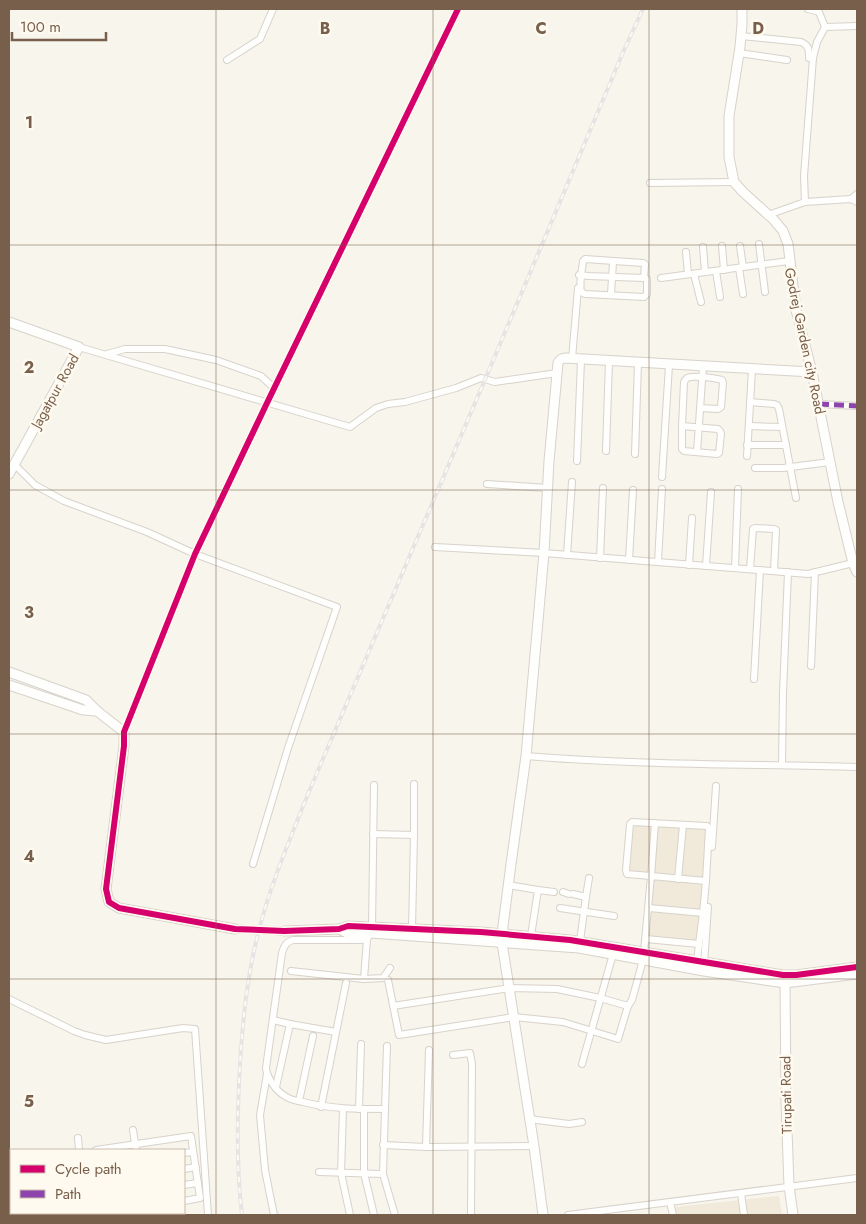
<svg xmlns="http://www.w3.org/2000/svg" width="866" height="1224" font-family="Jost,sans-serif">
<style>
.residential{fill:#f1e9da}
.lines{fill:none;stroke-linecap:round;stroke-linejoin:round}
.tertiary-tunnel{stroke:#d8d0c4;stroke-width:9;stroke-dasharray:9 4.5;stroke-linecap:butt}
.minor-casing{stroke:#d7d2cb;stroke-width:8}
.tertiary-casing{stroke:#d7d2cb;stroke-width:11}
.secondary-casing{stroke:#d8d1c9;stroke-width:11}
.minor{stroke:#fefefc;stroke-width:6}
.tertiary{stroke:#fefefc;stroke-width:9}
.secondary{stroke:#fefefc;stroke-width:9}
.rail-casing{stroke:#e6e3e5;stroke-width:4}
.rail{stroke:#fffaef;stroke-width:2;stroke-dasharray:5.5;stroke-linecap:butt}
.quiet{stroke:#8e44ad;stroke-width:5;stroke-dasharray:10 5;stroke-linecap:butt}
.cycleway-casing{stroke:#fffaef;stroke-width:9}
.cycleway{stroke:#d6006c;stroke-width:6}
.grid{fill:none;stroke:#785f4b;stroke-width:1;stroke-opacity:0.55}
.labels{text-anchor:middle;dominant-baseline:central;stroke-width:5;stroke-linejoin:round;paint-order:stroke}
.street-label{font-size:14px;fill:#785f4b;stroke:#fffaef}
.grid-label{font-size:16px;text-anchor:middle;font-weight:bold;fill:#785f4b;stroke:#fffaef;stroke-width:5;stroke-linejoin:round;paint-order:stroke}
</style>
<rect width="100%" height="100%" fill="#f8f5ed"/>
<g class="residential">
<path d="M632 822 709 828 699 944 646 939 651 876 626 873Z"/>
<path d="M779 1196 782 1215H677L675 1207Z"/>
</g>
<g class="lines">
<path class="tertiary-tunnel" d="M235 929 284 931"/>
<g class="minor-casing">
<g id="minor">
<path d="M808 9 819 12 825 27"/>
<path d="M741 36 801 42C809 45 809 50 809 58"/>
<path d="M739 53 787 60"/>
<path d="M227 60 260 39 273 9"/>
<path d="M650 183 734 182"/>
<path d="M851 199 857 194"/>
<path d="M805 202 804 176 813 58 817 42 825 27 857 26"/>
<path d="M768 215 805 202 851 199 857 202"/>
<path d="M759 244 765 292"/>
<path d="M722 246 724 270"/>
<path d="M740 246 743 267"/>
<path d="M703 247 705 272"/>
<path d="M686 252 688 274"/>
<path d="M739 268 743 294"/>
<path d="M716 271 720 297"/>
<path d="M694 274 701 302"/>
<path d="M579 275 589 276 644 278 647 279V294L644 297 585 294 581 292C579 282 582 271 583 261L585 259 643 263 645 264 644 278"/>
<path d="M661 278 789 261"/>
<path d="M611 294 613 262"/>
<path d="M79 347 350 427 376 408 388 404 405 402 456 388 481 378 495 382 557 373"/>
<path d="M107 354 125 349H165L216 360 261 376 274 388"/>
<path d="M572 359 578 288"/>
<path d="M750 402 774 404 777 405 779 409 796 498"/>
<path d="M819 404 857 406"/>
<path d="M682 426V449L684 451 717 454 719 453 721 434 720 431 718 429 682 426 684 382C685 380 686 379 687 378 693 375 715 378 722 380L723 383 721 407 718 409 700 408"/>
<path d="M749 426 782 427"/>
<path d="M747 445H786"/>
<path d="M606 451 609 361"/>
<path d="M697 452 703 366"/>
<path d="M635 454 638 363"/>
<path d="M747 456 752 369"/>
<path d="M577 461 581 360"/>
<path d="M14 464 35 485 64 501 147 532 195 554 337 607 288 748 253 864"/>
<path d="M755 468H783L830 462"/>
<path d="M662 477 669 365"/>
<path d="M487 484 548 488"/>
<path d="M435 547 544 553 808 574 853 563"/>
<path d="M567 555 572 482"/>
<path d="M600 558 603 488"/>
<path d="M629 560 633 490"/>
<path d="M658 562 662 489"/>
<path d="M689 565 692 518"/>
<path d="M706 566 711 492"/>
<path d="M735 568 738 489"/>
<path d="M750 569 753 529 755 528 774 529 776 530 774 571"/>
<path d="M811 666 815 572"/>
<path d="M754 679 760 570"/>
<path d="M124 732 195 554 267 403 458 9"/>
<path d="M526 756C636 765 747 764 857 767"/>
<path d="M782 765 783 693 788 572"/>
<path d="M655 823 651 876 627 874 626 870 630 824 632 822 707 826 709 828 706 881"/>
<path d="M373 834 414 835V784"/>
<path d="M712 847 716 786"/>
<path d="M678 879 683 825"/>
<path d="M508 885 538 890 531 936"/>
<path d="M538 890 554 892"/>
<path d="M563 892 569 894"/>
<path d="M573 894 586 897 580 941"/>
<path d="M586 897 589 878"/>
<path d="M560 908 614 916"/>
<path d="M649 908 703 913"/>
<path d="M372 927 374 785"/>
<path d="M412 929 414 835"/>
<path d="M371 933 367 939 360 940H293C286 942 284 946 282 953L266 1068C267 1078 276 1091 285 1096 290 1100 298 1101 303 1102 330 1109 357 1109 385 1109L383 1174 395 1215"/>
<path d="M646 939 699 944"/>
<path d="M644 952 651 876 706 881 703 913 697 960"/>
<path d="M704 964 708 907"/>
<path d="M291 971 364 979 367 939"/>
<path d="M364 979 383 978 390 968"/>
<path d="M388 980 399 1035 514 1017 563 1022 618 1039 628 1006 632 1000 643 960"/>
<path d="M9 999 74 1031 85 1035 106 1040 183 1028 195 1029 208 1215"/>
<path d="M393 1006 510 988 557 989 600 998 628 1006"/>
<path d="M273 1020 290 1024"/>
<path d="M429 1050 426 1147 534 1146"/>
<path d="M453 1055 470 1053 472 1064 471 1215"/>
<path d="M582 1064 613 954"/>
<path d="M267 1074 260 1115 265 1170 274 1215"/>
<path d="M276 1087 290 1024 336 1032"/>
<path d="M299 1101 313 1036"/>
<path d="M321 1107 346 983"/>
<path d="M343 1109 341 1173 350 1215"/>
<path d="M359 1109 361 1044"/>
<path d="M364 1109V1173L374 1215"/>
<path d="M385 1109 387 1046"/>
<path d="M529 1119 569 1124 582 1122"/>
<path d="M133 1130 136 1150"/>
<path d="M78 1138 79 1150"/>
<path d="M383 1145 426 1147"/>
<path d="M96 1150 191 1136 200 1198 184 1201"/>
<path d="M184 1153 193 1152"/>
<path d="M184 1169 196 1167"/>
<path d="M319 1172 383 1174"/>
<path d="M184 1185 198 1183"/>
<path d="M741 1193 744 1215"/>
<path d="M670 1202 673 1215"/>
<path d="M144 1213V1215"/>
<path d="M80 1215 96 1213"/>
<path d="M568 1215 857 1178"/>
</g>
</g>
<g class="tertiary-casing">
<g id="tertiary">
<path d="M9 322 79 347 9 474"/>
<path d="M9 672 86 700 97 711 124 732V746L106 889 109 902 119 908 235 929"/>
<path d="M9 685 83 710 97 711"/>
<path d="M339 929 347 933H371L579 948 704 971 785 983 857 974"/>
<path d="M284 931 339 929 348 926 481 932 570 940 783 975H796L857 967"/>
<path d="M785 977 786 1102 789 1186 793 1215"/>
<path d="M543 1215 534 1146 502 943 503 926 511 864 526 756 544 553 549 461 558 363C560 359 562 358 566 358L812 372"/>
</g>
</g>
<g class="secondary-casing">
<path id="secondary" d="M742 9V24L740 47 729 116V157L734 182 743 192 774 220 783 231 788 244 796 310 812 372 838 502 853 563 857 572"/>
</g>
<use href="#minor" class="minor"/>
<use href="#tertiary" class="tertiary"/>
<use href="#secondary" class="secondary"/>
<g class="rail-casing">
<path id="rail" d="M242 1215C236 1165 237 1115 240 1064 243 1018 247 975 259 930 271 883 290 839 308 794L484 382 624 50 643 9"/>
</g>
<use href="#rail" class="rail"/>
<path class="quiet" d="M819 404 857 406"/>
<g class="cycleway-casing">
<path id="cycleway" d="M458 9 267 403 195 554 124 732V746L106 889 109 902 119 908 235 929 284 931 339 929 348 926 481 932 570 940 783 975H796L857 967"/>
</g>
<use href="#cycleway" class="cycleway"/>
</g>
<path class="grid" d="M216 9V1215M433 9V1215M649 9V1215M9 245H857M9 490H857M9 734H857M9 979H857"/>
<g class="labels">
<g class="street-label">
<text transform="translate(805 341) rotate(78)">Godrej Garden city Road</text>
<text transform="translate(55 391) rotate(-61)">Jagatpur Road</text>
<text transform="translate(786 1095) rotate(-91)">Tirupati Road</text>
</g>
</g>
<g class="grid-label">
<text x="325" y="34">B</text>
<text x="541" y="34">C</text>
<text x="758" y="34">D</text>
<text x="29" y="128">1</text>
<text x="29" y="373">2</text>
<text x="29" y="618">3</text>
<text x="29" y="862">4</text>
<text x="29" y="1107">5</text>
</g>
<rect width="866" height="1224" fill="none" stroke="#785f4b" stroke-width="20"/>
<rect x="10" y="1149" width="175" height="65" fill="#fffaef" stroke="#c9bcad"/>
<rect x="20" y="1165" width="25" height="8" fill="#d6006c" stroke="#c9bcad"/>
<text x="55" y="1174" font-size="15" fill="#785f4b">Cycle path</text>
<rect x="20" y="1190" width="25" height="8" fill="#8e44ad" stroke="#c9bcad"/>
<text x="55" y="1199" font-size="15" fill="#785f4b">Path</text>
<path d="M12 32v8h94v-8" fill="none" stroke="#785f4b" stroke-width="2.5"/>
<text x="20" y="32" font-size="15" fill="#785f4b" stroke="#fffaef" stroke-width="4" paint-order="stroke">100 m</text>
</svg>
